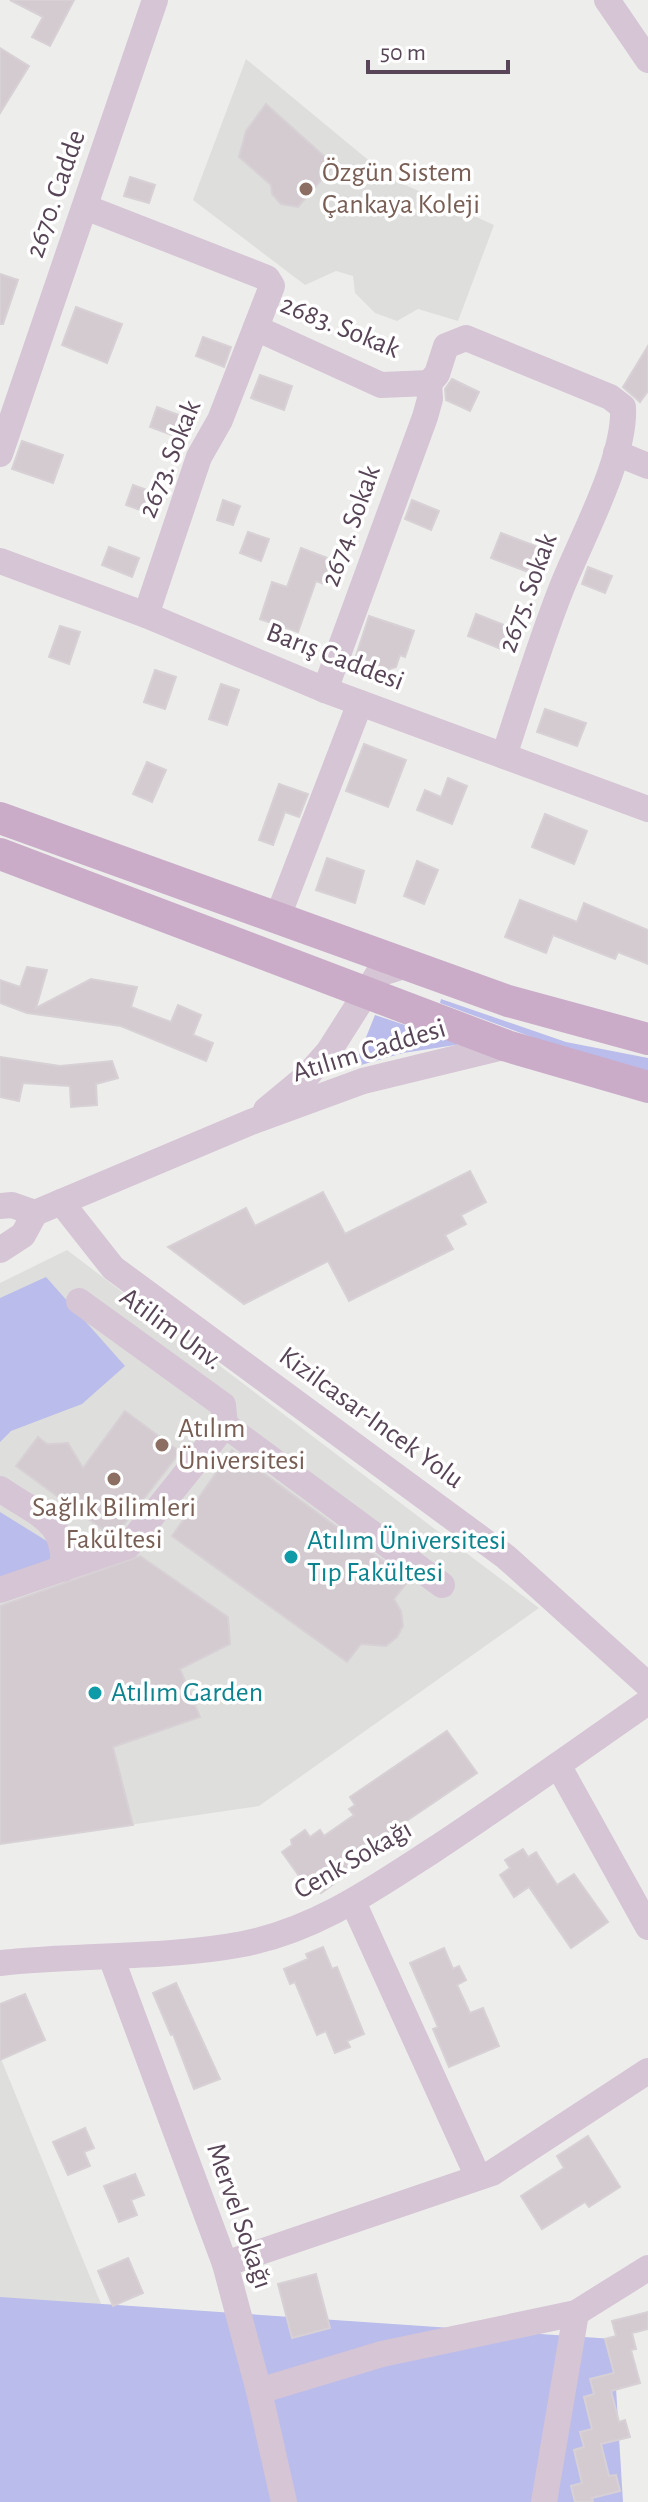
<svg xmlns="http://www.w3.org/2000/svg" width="648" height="2502" font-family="'Alegreya Sans',sans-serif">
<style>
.education{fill:#dedfdc}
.green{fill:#babcec}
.building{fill:#d4cbd1;stroke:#d7d0d5;stroke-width:2}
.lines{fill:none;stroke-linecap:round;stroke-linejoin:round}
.minor{stroke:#d6c5d5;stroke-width:26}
.major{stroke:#caacc9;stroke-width:32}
.education-dot{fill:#8d6e63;stroke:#fff;stroke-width:3}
.culture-dot{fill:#0f9aa8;stroke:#fff;stroke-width:3}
.labels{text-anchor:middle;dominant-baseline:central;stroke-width:7;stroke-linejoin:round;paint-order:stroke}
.education-label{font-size:28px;fill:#785e54;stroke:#fff;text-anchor:start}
.street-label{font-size:28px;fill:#584557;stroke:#fff}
.culture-label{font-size:28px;fill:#0d838f;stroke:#fff;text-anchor:start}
</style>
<rect width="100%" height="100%" fill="#edeeeb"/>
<g class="education">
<path d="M246 59 390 178 494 225 458 321 418 309 397 321 375 313 355 293 353 276 336 271 305 285 193 200Z"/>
<path d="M67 1250 539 1608 259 1806 0 1844V1283Z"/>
<path d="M0 2058 1 2059 182 2502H0Z"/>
</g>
<g class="green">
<path d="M441 999 566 1042 648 1058V1071L575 1053 440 1003Z"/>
<path d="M375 1015 462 1044 403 1053 354 1067Z"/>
<path d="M46 1277 125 1366 82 1404 11 1431 0 1442V1298Z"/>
<path d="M0 1512 58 1548 46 1565 0 1581Z"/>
<path d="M0 2297 613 2339 623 2502H0Z"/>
</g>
<g class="building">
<path d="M10 0H74L50 46 32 37 43 17Z"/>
<path d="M0 48 29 66 0 113Z"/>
<path d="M266 104 334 165 298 207 281 204 272 194 271 185 239 157 246 131Z"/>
<path d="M130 177 155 185 149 203 124 196Z"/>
<path d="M0 274 18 280 3 324H0Z"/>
<path d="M76 307 122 324 107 363 62 345Z"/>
<path d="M203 337 231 347 224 367 196 356Z"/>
<path d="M648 346V391L640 402 623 387Z"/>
<path d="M260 375 292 386 284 410 251 398Z"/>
<path d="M452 379 479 392 470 411 446 400 445 389Z"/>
<path d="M157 407 187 418 180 438 150 427Z"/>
<path d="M22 441 63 455 53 483 12 469Z"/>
<path d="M133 485 161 495 154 515 126 505Z"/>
<path d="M223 500 240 506 233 525 217 520Z"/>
<path d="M412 500 439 511 431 530 405 519Z"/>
<path d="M248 532 269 539 261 561 240 553Z"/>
<path d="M501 533 546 550 536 575 491 558Z"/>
<path d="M109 547 139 558 132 577 102 565Z"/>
<path d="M301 548 333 560 324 584 316 581 298 632 260 619 272 582 287 587Z"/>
<path d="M588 567 612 576 605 593 582 584Z"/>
<path d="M476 614 514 629 506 651 468 636Z"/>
<path d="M369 616 414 631 405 657 400 655 396 667 381 672 372 662 356 656Z"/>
<path d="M60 626 80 632 69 664 49 657Z"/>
<path d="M155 670 176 677 165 709 144 702Z"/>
<path d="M221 684 239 690 227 725 209 719Z"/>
<path d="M545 709 586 723 577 746 537 732Z"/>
<path d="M364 744 406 760 388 807 346 791Z"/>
<path d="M147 762 166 770 152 802 133 794Z"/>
<path d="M448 778 467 786 452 824 417 810 425 790 441 797Z"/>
<path d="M279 784 308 794 299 817 285 812 273 845 259 840Z"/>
<path d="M545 814 587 831 574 864 532 847Z"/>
<path d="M327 858 364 871 355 903 316 890Z"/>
<path d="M417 861 438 870 424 904 404 896Z"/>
<path d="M520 900 577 922 584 903 648 930V964L618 952 615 959 553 935 546 953 505 937Z"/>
<path d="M27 967 47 970 36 1008 91 979 137 987 131 1007 171 1022 178 1005 201 1015 193 1035 213 1043 206 1061 121 1026 27 1013 0 1003V980L20 987Z"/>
<path d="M0 1057 60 1066 112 1061 118 1078 96 1084 97 1105 71 1107 70 1086 23 1083 19 1101 0 1097Z"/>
<path d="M470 1171 486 1202 461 1215 466 1224 445 1235 453 1249 349 1301 328 1261 244 1304 168 1247 246 1208 255 1226 323 1192 345 1234Z"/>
<path d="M125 1411 180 1452 118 1532 110 1535 16 1466 38 1437 47 1444 68 1443 83 1468Z"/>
<path d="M232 1450 409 1580 394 1599 401 1611 403 1626 397 1637 386 1646 361 1644 347 1662 172 1536Z"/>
<path d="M140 1556 228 1617 230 1644 180 1669 200 1717 113 1747 133 1825 0 1844V1606Z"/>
<path d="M447 1731 477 1773 361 1852 367 1860 321 1893 311 1879 304 1883 282 1852 292 1845 291 1840 305 1830 310 1837 320 1830 324 1836 354 1815 349 1809 355 1805 350 1797Z"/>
<path d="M523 1849 528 1857 536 1852 557 1885 574 1874 608 1922 571 1948 529 1887 514 1897 500 1875 510 1868 505 1860Z"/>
<path d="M323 1947 332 1969 337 1967 364 2034 347 2041 350 2047 335 2053 326 2031 317 2035 295 1982 290 1984 284 1969 308 1959 306 1954Z"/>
<path d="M444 1948 453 1969 459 1966 466 1980 457 1985 470 2013 483 2008 499 2046 449 2067 433 2029 438 2027 410 1963Z"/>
<path d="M176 1983 220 2079 194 2089 173 2034 171 2035 153 1993Z"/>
<path d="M25 1994 45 2040 0 2060V2004Z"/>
<path d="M85 2128 94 2148 84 2152 90 2166 68 2175 53 2142Z"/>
<path d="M588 2136 620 2187 589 2207 585 2202 542 2229 521 2196 564 2168 557 2156Z"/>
<path d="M135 2174 144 2195 131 2200 137 2215 119 2222 104 2186Z"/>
<path d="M128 2258 143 2293 113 2306 98 2271Z"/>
<path d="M316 2274 330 2328 292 2338 278 2284Z"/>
<path d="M648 2312V2329L632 2333 636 2349 631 2350 640 2383 611 2391 619 2422 625 2420 630 2437 601 2444 609 2476 616 2475 620 2491 592 2498 593 2502H575L571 2486 582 2483 574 2450 584 2447 580 2432 592 2429 584 2397 594 2394 590 2379 614 2373 605 2339 616 2336 612 2321Z"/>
</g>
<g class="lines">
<g class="minor">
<path d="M607 0 648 60"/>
<path d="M85 207 267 278 272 286 220 420 199 457 146 615"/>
<path d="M256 328 381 385 429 383 437 374 446 346 466 338 610 397 623 407C626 459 579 542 560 592 539 646 522 701 504 756"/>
<path d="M616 453 648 466"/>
<path d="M0 454 155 0"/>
<path d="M0 561 146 615 325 690 648 809"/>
<path d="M325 690 425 417 430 399 429 383"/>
<path d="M277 919 360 703"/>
<path d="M266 1110 307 1076 329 1051 378 974 407 965"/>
<path d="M61 1202 113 1268 506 1557 648 1685"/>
<path d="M0 1206 12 1205 35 1213"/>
<path d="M35 1213 251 1122 363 1081 507 1046"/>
<path d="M0 1250 23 1235 35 1213"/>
<path d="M225 1425 442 1585"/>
<path d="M0 1489C37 1515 67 1520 63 1569"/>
<path d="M0 1590 128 1546 225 1425 223 1405 79 1301"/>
<path d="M558 1765 648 1927"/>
<path d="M353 1902 478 2177"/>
<path d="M111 1957 225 2264 259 2391 284 2502"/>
<path d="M0 1963C80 1954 163 1959 243 1944 315 1930 372 1890 432 1851 505 1803 576 1752 648 1702"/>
<path d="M225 2264 492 2173 648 2071"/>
<path d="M259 2391 382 2354 576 2313 648 2268"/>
<path d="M544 2502 576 2313"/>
</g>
<g class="major">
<path d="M0 818 508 1001 648 1039"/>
<path d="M0 854 507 1046 648 1087"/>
</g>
</g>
<g class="education-dot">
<circle cx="306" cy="189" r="8"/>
<circle cx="162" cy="1445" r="8"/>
<circle cx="114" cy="1479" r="8"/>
</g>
<g class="culture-dot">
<circle cx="291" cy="1557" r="8"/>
<circle cx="95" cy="1693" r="8"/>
</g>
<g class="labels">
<g class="education-label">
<text x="322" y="173">Özgün Sistem<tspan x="322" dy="32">Çankaya Koleji</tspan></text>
<text x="178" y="1429">Atılım<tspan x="178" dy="32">Üniversitesi</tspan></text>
<text x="114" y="1508" text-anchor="middle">Sağlık Bilimleri<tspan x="114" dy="32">Fakültesi</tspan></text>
</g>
<g class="street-label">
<text transform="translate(56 194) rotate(-71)">2670. Cadde</text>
<text transform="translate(340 327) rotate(22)">2683. Sokak</text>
<text transform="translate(170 459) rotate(-68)">2673. Sokak</text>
<text transform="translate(351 526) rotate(-70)">2674. Sokak</text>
<text transform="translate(528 593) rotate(-70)">2675. Sokak</text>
<text transform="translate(335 657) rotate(21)">Barış Caddesi</text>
<text transform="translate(369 1051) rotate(-17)">Atılım Caddesi</text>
<text transform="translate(171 1329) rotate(36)">Atilim Unv.</text>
<text transform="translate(371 1418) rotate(36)">Kizilcasar-Incek Yolu</text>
<text transform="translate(353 1860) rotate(-30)">Cenk Sokağı</text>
<text transform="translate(239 2216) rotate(71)">Mervel Sokağı</text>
</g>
<g class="culture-label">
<text x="307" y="1541">Atılım Üniversitesi<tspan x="307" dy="32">Tıp Fakültesi</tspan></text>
<text x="111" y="1693">Atılım Garden</text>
</g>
</g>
<path d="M368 60v12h140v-12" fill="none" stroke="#584557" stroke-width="4"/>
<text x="380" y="60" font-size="24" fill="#584557" stroke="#ffffff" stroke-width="6" paint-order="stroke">50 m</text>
</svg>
